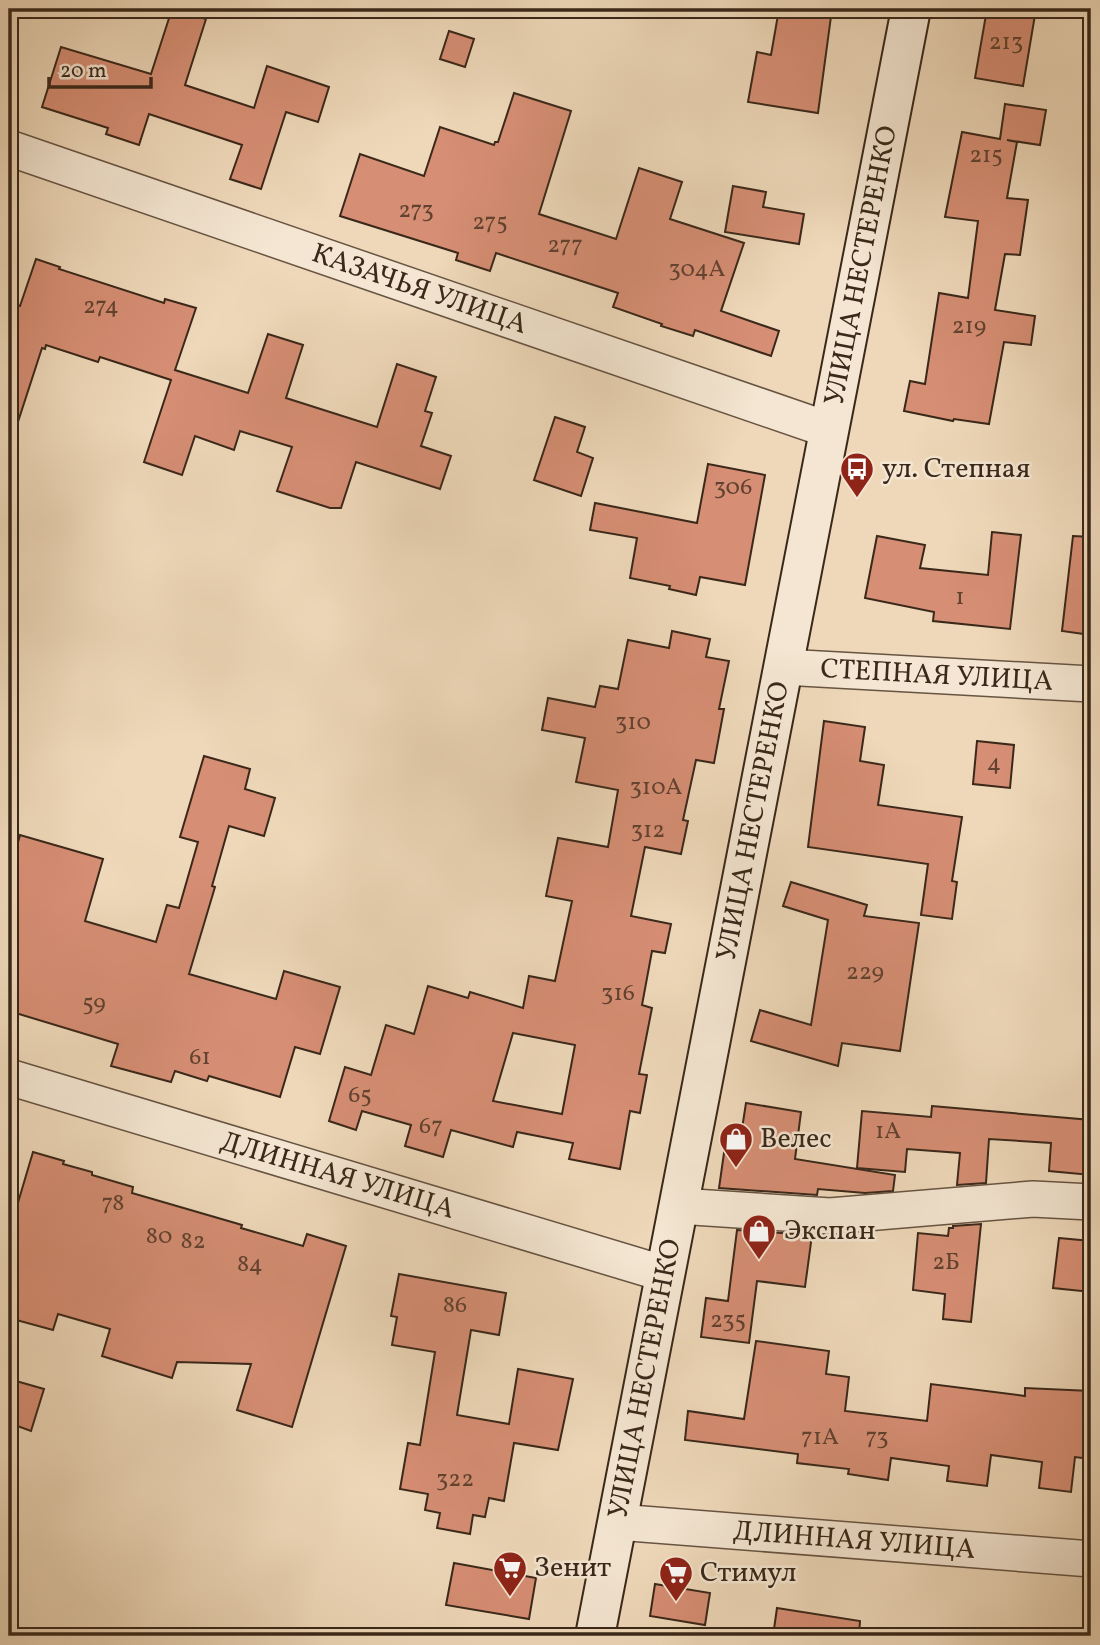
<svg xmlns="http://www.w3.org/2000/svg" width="1100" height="1645" font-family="Vollkorn,serif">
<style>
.building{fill:#d68e74;stroke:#3a281a;stroke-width:2;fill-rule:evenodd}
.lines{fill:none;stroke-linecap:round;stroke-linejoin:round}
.street-casing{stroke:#675442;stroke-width:38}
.secondary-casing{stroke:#3a281a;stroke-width:42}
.street{stroke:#f4e6d2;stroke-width:35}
.secondary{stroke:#f4e6d2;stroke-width:38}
.labels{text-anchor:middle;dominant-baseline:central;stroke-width:5;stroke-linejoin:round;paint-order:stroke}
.number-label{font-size:24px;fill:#614230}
.street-label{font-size:28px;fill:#3a281a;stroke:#f4e6d2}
.poi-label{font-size:28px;fill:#3a281a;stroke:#f4e6d2;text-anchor:start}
</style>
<rect width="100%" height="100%" fill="#eed8b9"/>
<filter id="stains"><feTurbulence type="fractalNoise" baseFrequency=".00286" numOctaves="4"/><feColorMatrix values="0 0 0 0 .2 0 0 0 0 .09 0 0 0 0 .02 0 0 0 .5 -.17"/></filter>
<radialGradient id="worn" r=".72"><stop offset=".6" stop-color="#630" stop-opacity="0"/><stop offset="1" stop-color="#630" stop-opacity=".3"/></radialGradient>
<g class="building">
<path d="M172 9 206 19 185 85 254 108 267 66 329 87 318 122 286 112 261 189 230 179 242 145 149 114 139 145 106 134 108 128 42 107 61 47 151 74Z"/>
<path d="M779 9H832L818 113 748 102 757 52 771 55Z"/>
<path d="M987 9H1036L1023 86 975 78Z"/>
<path d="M449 31 474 39 465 67 440 59Z"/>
<path d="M514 93 571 111 539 214 616 239 639 168 682 182 670 219 744 243 721 311 779 331 771 356 695 330 693 336 661 326 662 324 613 307 618 293 496 253 490 271 456 260 458 253 340 216 360 154 424 176 440 127 494 145 495 142H498Z"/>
<path d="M1005 104 1046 110 1040 145 1007 140 1017 142 1007 198 1028 200 1020 255 1005 254 995 310 1035 316 1031 345 1004 342 989 424 954 419 953 421 904 411 910 381 925 384 939 293 968 298 978 221 945 217 962 132 1000 139Z"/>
<path d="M733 186 766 192 763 207 804 214 799 244 725 232Z"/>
<path d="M36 259 60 267 59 269 164 303 165 299 196 308 175 370 248 393 268 334 303 345 286 398 377 427 397 364 436 377 425 411 432 413 421 446 451 456 440 489 356 462 341 508H330L277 491 292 447 240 431 234 450 195 436 182 475 144 462 171 380 100 357 98 362 46 345 45 349 42 348 14 434 9 433V302L20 306Z"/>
<path d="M555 417 585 427 577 452 593 458 581 496 534 480Z"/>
<path d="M708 464 765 475 745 585 700 577 696 595 669 589 670 586 630 578 637 538 590 530 595 503 697 523Z"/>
<path d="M992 532 1021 535 1010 629 933 621 934 612 865 598 877 536 925 545 920 568 988 575Z"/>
<path d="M1073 536 1091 537V635L1062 631Z"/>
<path d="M672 631 710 639 706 657 729 661 719 709H724L714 763 696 760 683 820 688 821 681 854 645 847 631 916 671 924 665 953 652 951 642 1005 652 1008 639 1074 647 1075 640 1113 630 1111 620 1169 569 1159 573 1143 517 1132 513 1147 451 1130 443 1157 405 1146 411 1125 362 1111 356 1130 329 1121 345 1067 371 1075 386 1025 414 1034 428 986 468 998 470 992 523 1008 529 976 555 981 572 901 546 896 558 838 608 847 618 790 576 782 585 738 542 730 548 698 595 707 600 686 618 689 628 640 669 648ZM513 1033 575 1045 562 1114 493 1101Z"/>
<path d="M824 721 865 727 860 761 884 765 878 805 962 817 952 881 957 882 952 919 921 915 928 864 808 847Z"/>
<path d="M977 741 1014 745 1010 788 973 784Z"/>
<path d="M204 756 250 769 245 789 275 798 264 836 229 826 212 886 215 887 189 974 276 999 284 971 340 987 320 1054 295 1047 280 1097 209 1076 207 1081 175 1071 171 1082 111 1066 118 1044 9 1011V976L18 944 9 941V874L20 835 103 859 85 921 156 942 167 905 179 908 198 842 180 837Z"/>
<path d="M791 882 867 905 864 916 919 923 900 1051 842 1043 838 1066 751 1041 760 1010 811 1025 828 920 783 906Z"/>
<path d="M746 1103 801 1112 795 1159 895 1175 893 1191 865 1193 818 1189 817 1195 719 1188 725 1146 739 1148Z"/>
<path d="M932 1106 1091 1120V1175L1049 1171 1051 1143 989 1139 986 1183 957 1185 960 1153 907 1149 905 1172 857 1168 862 1111 931 1117Z"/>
<path d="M33 1152 64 1161 63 1164 92 1172V1175L133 1187 132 1193 242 1225 241 1228 303 1246 307 1234 346 1246 292 1427 237 1410 251 1364 177 1362 172 1378 102 1356 110 1329 58 1314 53 1330 9 1318V1233Z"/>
<path d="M981 1224 971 1322 943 1319 945 1294 913 1290 918 1233 948 1236 949 1228H953V1226Z"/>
<path d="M737 1230 812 1235 805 1287 757 1281 749 1343 701 1337 706 1298 728 1301Z"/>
<path d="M1059 1238 1091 1241V1292L1053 1288Z"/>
<path d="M399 1274 506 1293 499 1335 471 1330 457 1415 509 1424 518 1369 573 1379 558 1450 514 1443 504 1501 489 1498 485 1517 473 1515 470 1534 437 1528 440 1513 425 1510 428 1494 400 1489 408 1443 420 1445 435 1352 392 1345 397 1317 391 1316Z"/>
<path d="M756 1341 829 1351 826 1374 849 1377 845 1411 927 1421 931 1384 1025 1396V1388L1091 1391V1459L1075 1457 1071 1492 1039 1488 1042 1462 991 1455 987 1486 947 1481 949 1466 891 1458 888 1480 848 1474 849 1469 797 1463 798 1454 685 1440 688 1411 744 1419Z"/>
<path d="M9 1379 44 1389 31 1431 9 1423Z"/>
<path d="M454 1563 536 1578 529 1619 446 1605Z"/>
<path d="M655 1584 710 1593 705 1625 650 1616Z"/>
<path d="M777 1608 860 1621 859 1636H773Z"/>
</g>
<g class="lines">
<g class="street-casing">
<g id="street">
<path id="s1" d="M9 148 829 430"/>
<path id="s2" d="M783 667 1091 684"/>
<path id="s3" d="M9 1077 665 1274"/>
<path d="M678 1206 830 1216 1033 1199 1091 1202"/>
<path id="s4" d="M617 1522 1091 1559"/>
</g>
</g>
<g class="secondary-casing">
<g id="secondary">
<path id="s5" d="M595 1636 911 9"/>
</g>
</g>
<use href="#street" class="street"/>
<use href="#secondary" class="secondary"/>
</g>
<defs>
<g id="bus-pin" transform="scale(1.75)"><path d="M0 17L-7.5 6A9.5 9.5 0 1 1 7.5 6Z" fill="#8f2418" stroke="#f4e6d2"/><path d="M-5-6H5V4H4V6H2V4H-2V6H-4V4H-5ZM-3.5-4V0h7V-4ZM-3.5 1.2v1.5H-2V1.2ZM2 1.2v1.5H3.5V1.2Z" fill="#fff"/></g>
<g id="shop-pin" transform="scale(1.75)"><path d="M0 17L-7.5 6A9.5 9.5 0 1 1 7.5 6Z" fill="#8f2418" stroke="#f4e6d2"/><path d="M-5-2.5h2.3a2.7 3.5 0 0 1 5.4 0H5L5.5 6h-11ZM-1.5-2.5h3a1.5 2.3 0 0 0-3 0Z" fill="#fff"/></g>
<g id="supermarket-pin" transform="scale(1.75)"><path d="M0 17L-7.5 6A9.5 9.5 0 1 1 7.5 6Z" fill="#8f2418" stroke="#f4e6d2"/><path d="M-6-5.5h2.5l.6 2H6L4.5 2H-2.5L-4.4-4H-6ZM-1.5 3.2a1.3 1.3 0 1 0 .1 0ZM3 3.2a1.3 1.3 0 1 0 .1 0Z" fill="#fff"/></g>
</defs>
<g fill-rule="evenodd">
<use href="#bus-pin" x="857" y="469"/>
<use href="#shop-pin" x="736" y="1139"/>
<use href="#shop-pin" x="759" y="1231"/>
<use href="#supermarket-pin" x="510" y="1568"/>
<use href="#supermarket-pin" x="676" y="1573"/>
</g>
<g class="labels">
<g class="number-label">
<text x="1006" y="43">213</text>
<text x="986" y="156">215</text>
<text x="416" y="211">273</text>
<text x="490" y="223">275</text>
<text x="565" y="246">277</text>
<text x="697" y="270">304А</text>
<text x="101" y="307">274</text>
<text x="969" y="327">219</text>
<text x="733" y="488">306</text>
<text x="960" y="598">1</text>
<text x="633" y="723">310</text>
<text x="994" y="764">4</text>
<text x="656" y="788">310А</text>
<text x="648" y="831">312</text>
<text x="865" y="973">229</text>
<text x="618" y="994">316</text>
<text x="94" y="1004">59</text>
<text x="200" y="1058">61</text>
<text x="360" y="1096">65</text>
<text x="431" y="1127">67</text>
<text x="888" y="1132">1А</text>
<text x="113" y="1204">78</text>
<text x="159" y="1237">80</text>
<text x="193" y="1242">82</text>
<text x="946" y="1263">2Б</text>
<text x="250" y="1265">84</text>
<text x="455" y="1306">86</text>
<text x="728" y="1321">235</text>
<text x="820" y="1438">71А</text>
<text x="877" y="1438">73</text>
<text x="455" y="1480">322</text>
</g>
<g class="street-label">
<text stroke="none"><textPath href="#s5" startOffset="1396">УЛИЦА НЕСТЕРЕНКО</textPath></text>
<text stroke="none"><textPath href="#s1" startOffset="434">КАЗАЧЬЯ УЛИЦА</textPath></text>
<text stroke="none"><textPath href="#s2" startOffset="154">СТЕПНАЯ УЛИЦА</textPath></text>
<text stroke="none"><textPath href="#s5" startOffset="830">УЛИЦА НЕСТЕРЕНКО</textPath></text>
<text stroke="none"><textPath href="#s3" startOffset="343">ДЛИННАЯ УЛИЦА</textPath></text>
<text stroke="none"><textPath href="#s5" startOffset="262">УЛИЦА НЕСТЕРЕНКО</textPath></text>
<text stroke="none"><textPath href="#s4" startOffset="238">ДЛИННАЯ УЛИЦА</textPath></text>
</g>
<g class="poi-label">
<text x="882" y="469">ул. Степная</text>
<text x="760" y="1139">Велес</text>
<text x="784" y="1231">Экспан</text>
<text x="534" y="1568">Зенит</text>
<text x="700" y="1573">Стимул</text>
</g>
</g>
<rect width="1100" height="1645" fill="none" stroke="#eed8b9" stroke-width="35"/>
<rect x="10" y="10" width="1079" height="1624" fill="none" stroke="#3a281a" stroke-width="3.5"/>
<rect x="18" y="18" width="1065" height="1610" fill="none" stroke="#3a281a" stroke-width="2"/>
<path d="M49 77v10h102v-10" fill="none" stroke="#3a281a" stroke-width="3.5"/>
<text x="60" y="77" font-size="21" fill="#3a281a" stroke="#f4e6d2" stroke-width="5" paint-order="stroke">20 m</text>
<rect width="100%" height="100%" filter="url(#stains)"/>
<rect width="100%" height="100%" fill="url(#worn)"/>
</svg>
